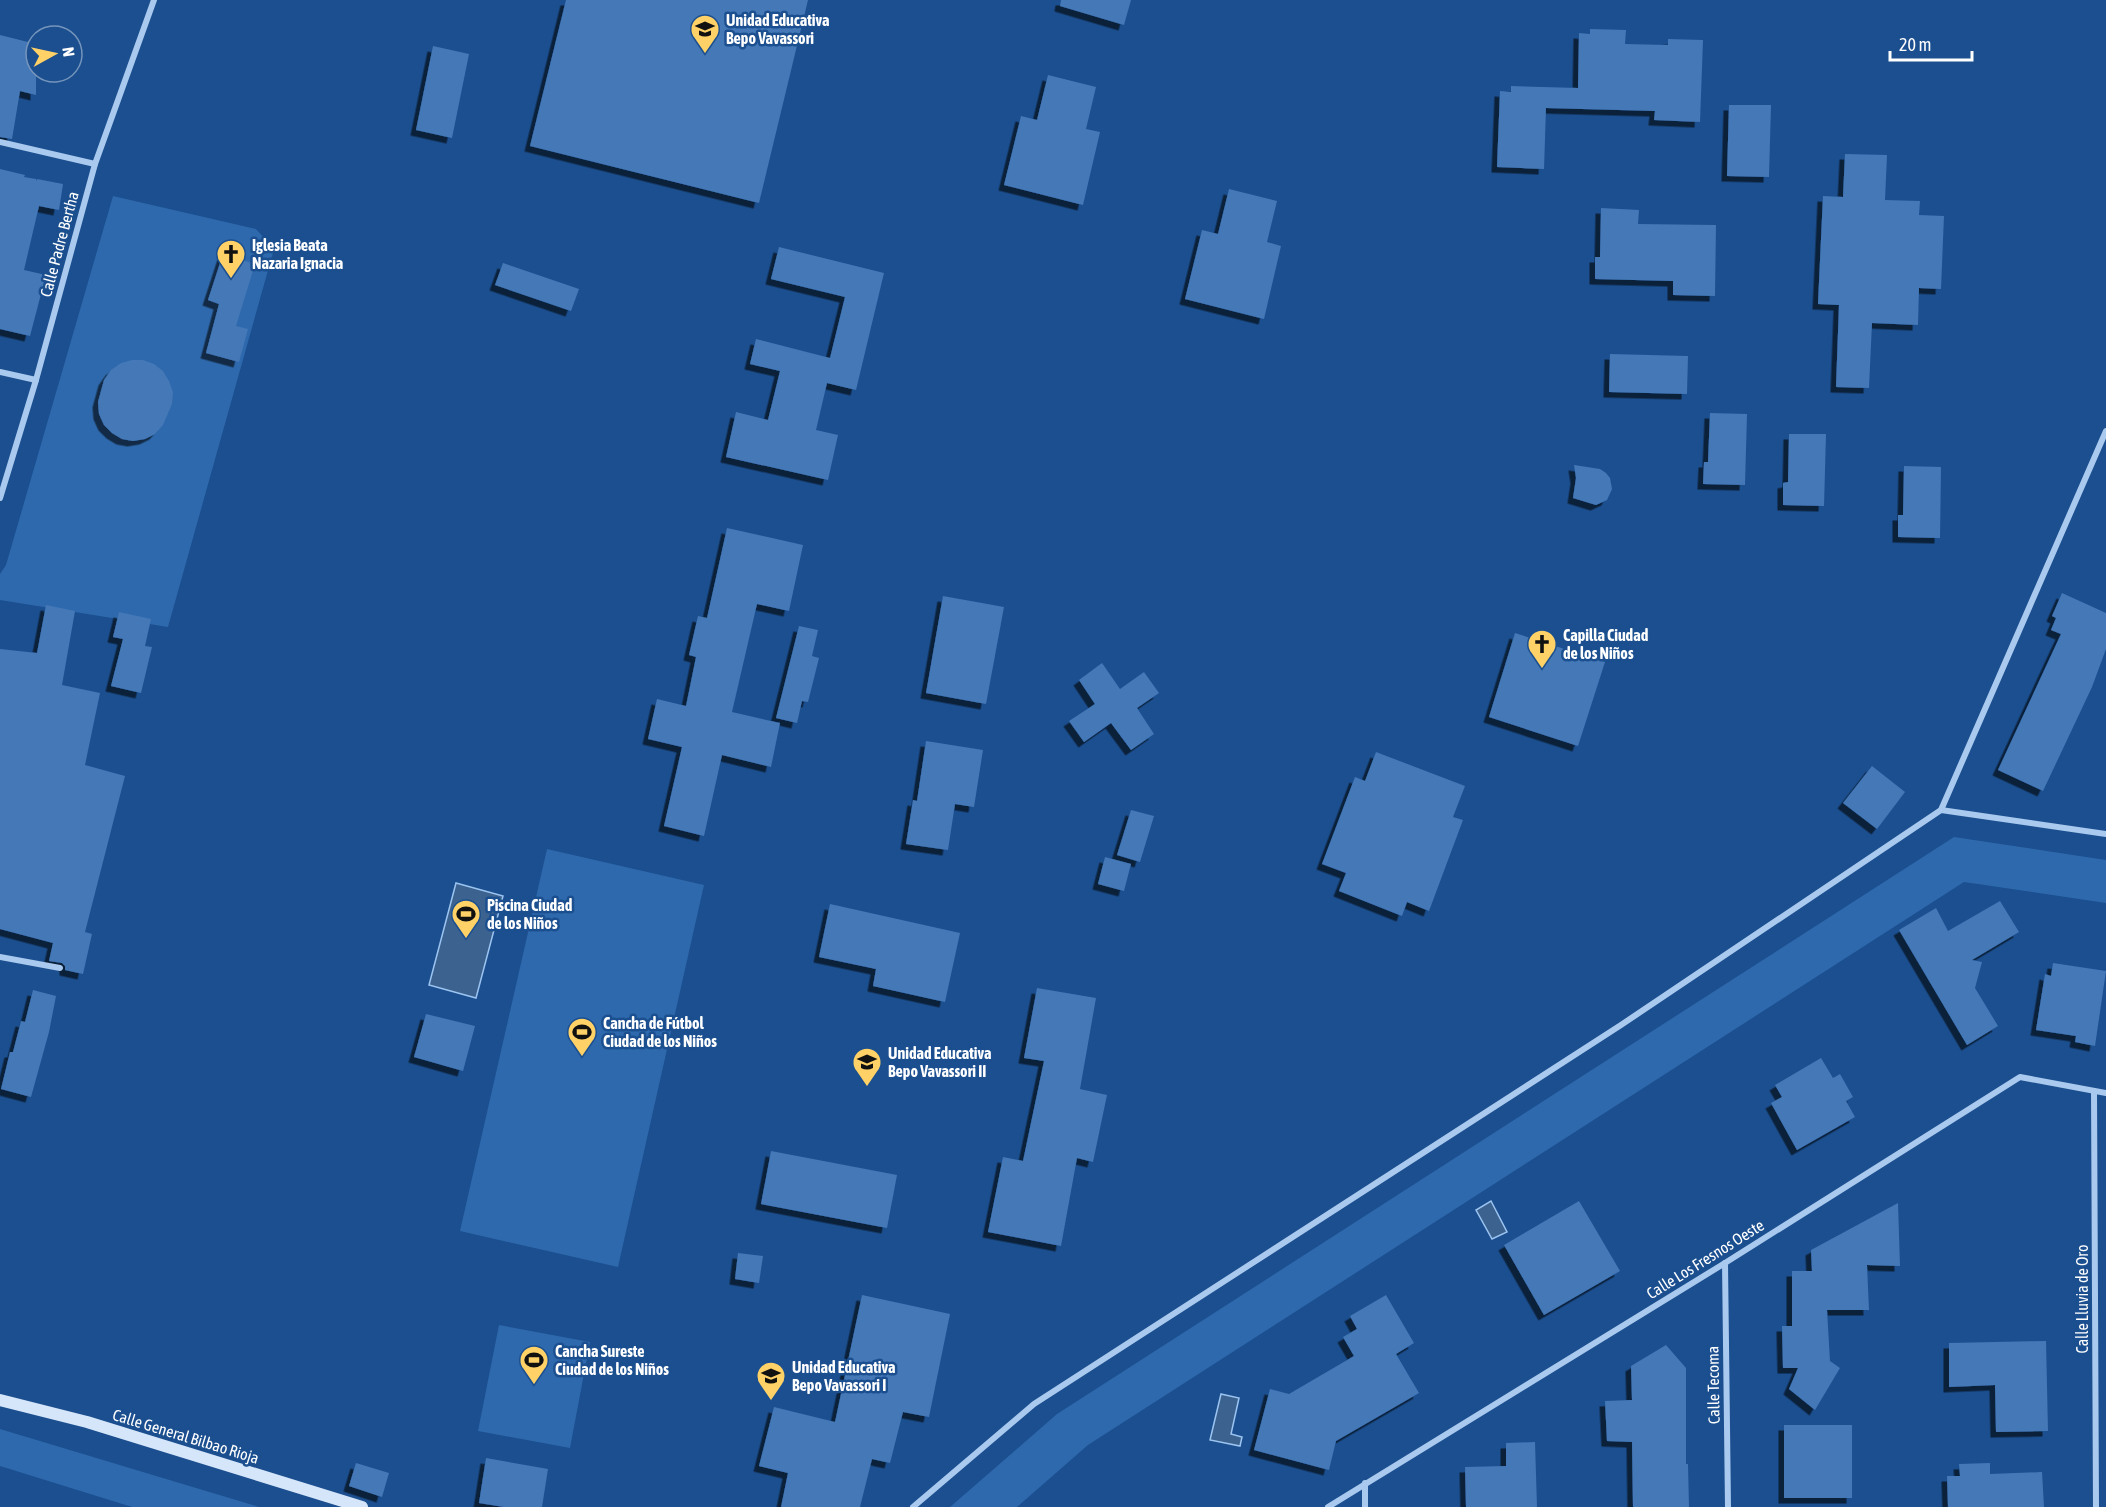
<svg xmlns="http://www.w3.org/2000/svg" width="2106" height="1507" font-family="'Asap Condensed',sans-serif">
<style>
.green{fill:#2e69ad}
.water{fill:#3c6290;stroke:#9cc4f0;stroke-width:1.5}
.building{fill:#4478b7;filter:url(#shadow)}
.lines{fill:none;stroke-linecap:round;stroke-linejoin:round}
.street{stroke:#a9c9ee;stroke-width:6}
.secondary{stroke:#d6e6fa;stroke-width:12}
.labels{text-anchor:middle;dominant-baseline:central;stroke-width:5;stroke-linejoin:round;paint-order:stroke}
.poi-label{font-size:16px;font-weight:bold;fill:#fff;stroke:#1b4f8f;text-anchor:start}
.street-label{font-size:16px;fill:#fff;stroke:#1b4f8f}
</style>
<defs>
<filter id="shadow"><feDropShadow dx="-5.5" dy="5.5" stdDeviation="0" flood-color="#0009"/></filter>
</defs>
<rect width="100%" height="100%" fill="#1b4f8f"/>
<g class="green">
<path d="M113 196 256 229 274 249 168 627 0 600V574L6 565Z"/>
<path d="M1954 837 2106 860V903L1964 882 1088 1445 1017 1507H950L1057 1414Z"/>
<path d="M547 849 704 885 618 1267 460 1231Z"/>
<path d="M499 1325 590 1342 570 1448 478 1431Z"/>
<path d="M0 1429 259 1507H132L0 1466Z"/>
</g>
<g class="water">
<path d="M456 883 503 896 476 998 429 985Z"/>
<path d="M1491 1201 1507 1232 1492 1239 1476 1210Z"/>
<path d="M1221 1394 1239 1398 1231 1434 1242 1437 1240 1446 1210 1440Z"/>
</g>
<g class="building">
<path d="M566 0H808L759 203 530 146Z"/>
<path d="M1061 0H1131L1124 25 1060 6Z"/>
<path d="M1590 29 1626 30 1625 44 1668 45V39L1703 40 1700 122 1654 120 1655 111 1546 108 1544 169 1497 167 1500 91 1511 92V86L1578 88 1579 33 1590 34Z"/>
<path d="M0 35 36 44V95L20 91 12 139 0 137Z"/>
<path d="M433 46 469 54 452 138 416 130Z"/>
<path d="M1048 75 1096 87 1086 129 1100 132 1083 205 1004 185 1021 116 1037 120Z"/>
<path d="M1729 105H1771L1769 177 1727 176Z"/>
<path d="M1845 154 1887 155 1885 200 1920 201 1919 215 1944 216 1941 289 1919 288 1918 325 1872 323 1869 388 1836 387 1839 305 1818 304 1823 196 1843 197Z"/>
<path d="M0 169 25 175 24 177 36 179V181L37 179 63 184 59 210 39 206 24 270 46 275 30 336 0 329Z"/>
<path d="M1229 189 1277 201 1267 242 1281 246 1264 319 1185 299 1202 230 1218 234Z"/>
<path d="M1601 208 1639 210 1638 224 1716 225 1715 296 1673 295V281L1595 279V257H1600Z"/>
<path d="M779 247 884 273 856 390 827 383 816 430 838 435 828 480 726 457 736 412 768 420 780 371 750 364 756 339 830 358 845 297 771 279Z"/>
<path d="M223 254 255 264 236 326 248 329 239 362 206 353 219 304 208 300Z"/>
<path d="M503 263 579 289 571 311 495 285Z"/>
<path d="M1610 354 1688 356 1687 394 1609 392Z"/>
<path d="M132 360H143L154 364 163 371 169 381 173 392 172 404 163 425 155 434 145 439 133 441 122 439 112 433 104 425 99 414 98 402 104 380 111 370 121 363Z"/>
<path d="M1710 413 1747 414 1745 485 1703 484 1704 462H1708Z"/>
<path d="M1789 434H1826L1824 506 1783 505V483L1788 482Z"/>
<path d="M1574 465 1600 469 1606 473 1610 478 1612 489 1607 500 1596 505 1573 498 1576 478Z"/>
<path d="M1904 466 1941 467 1940 538 1898 537V515H1903Z"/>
<path d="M727 528 803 545 789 611 757 604 732 712 780 723 771 767 722 755 704 836 664 826 682 747 648 739 657 699 686 706 696 657 689 655 698 616 707 618Z"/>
<path d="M2062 593 2106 613V649L2092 687 2043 791 1998 770 2061 634 2051 630 2056 618 2052 616Z"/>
<path d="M943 596 1004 607 986 704 926 693Z"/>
<path d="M46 605 75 611 62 685 100 693 85 765 125 776 85 932 92 934 83 974 65 970V966L62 963 49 961 53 943 0 929V649L37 653Z"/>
<path d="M119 612 151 619 145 646 152 647 141 693 111 686 123 639 113 637Z"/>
<path d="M799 626 818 630 812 656 819 658 808 702 802 701 797 723 776 718Z"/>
<path d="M1515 633 1605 662 1578 746 1489 717Z"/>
<path d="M1102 663 1120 689 1144 672 1159 693 1137 708 1154 734 1131 750 1111 723 1084 742 1069 721 1095 704 1079 680Z"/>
<path d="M926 741 983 750 974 807 955 804 948 850 906 844 913 800 917 801Z"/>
<path d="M1376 752 1465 786 1453 817 1463 820 1429 911 1407 902 1402 916 1339 891 1346 873 1322 864 1355 777 1365 781Z"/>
<path d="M1872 766 1905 792 1877 829 1843 803Z"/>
<path d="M1131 810 1154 816 1140 862 1117 855Z"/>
<path d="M1105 857 1131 864 1124 891 1098 884Z"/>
<path d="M2000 901 2019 932 1972 960 1982 962 1975 988 1998 1026 1967 1045 1899 930 1936 908 1948 931Z"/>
<path d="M830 904 960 933 945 1002 873 986 876 969 819 957Z"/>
<path d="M2053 963 2106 971 2095 1046 2075 1042 2076 1036 2036 1030 2045 974 2051 976Z"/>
<path d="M1037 988 1096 998 1080 1089 1107 1095 1093 1162 1077 1158 1061 1246 988 1232 1003 1157 1023 1161 1044 1061 1024 1058Z"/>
<path d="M33 990 56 996 49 1032 31 1097 1 1089 10 1052H13L21 1021 25 1022Z"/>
<path d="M426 1014 475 1026 463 1071 414 1057Z"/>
<path d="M1821 1058 1833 1078 1840 1074 1853 1097 1846 1101 1855 1117 1797 1150 1771 1103 1782 1097 1775 1085Z"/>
<path d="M771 1151 897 1175 887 1228 761 1204Z"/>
<path d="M1579 1201 1620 1271 1544 1315 1504 1245Z"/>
<path d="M1898 1203 1900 1266 1867 1265 1869 1310H1827L1830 1361 1840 1368 1815 1410 1789 1389 1798 1368H1783L1782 1326H1792V1271H1812L1811 1250Z"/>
<path d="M738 1253 763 1256 759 1283 735 1279Z"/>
<path d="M862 1295 950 1314 929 1417 903 1412 890 1463 872 1459 860 1507H781L788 1473 759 1466 774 1407 835 1422Z"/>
<path d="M1386 1295 1414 1343 1396 1354 1419 1393 1336 1441 1329 1470 1254 1450 1270 1389 1289 1394 1354 1356 1343 1337 1357 1329 1350 1316Z"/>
<path d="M2046 1341 2048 1431 1996 1432 1995 1385 1949 1387V1343Z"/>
<path d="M1666 1345 1686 1368V1464H1688L1689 1507H1633L1632 1442 1607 1441 1605 1401 1632 1400 1631 1366Z"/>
<rect x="1784" y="1425" width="68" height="73"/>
<path d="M1535 1442 1537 1507H1466L1465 1467 1506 1466V1443Z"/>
<path d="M486 1458 548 1469 542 1507H504L479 1503Z"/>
<path d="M356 1463 389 1473 382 1497 349 1486Z"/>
<path d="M1990 1463V1474L2042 1472 2044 1507H1948L1947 1476H1960L1959 1464Z"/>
</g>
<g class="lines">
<g class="street">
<path d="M0 142 95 164"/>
<path d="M0 372 36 380"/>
<path d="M0 498 36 380 95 164 154 0"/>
<path d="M1941 810 2106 834"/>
<path d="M0 957 60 968"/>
<path d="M2094 1091 2096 1507"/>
<path d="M1725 1263 1728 1507"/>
<path d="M1365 1483V1507"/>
<path d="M913 1507 1034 1404 1621 1025 1941 810 2106 431"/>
<path d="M1328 1507 1725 1263 2020 1077 2106 1093"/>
</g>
<path class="secondary" d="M0 1400 87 1422 362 1507"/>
</g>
<defs>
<g id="school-pin" transform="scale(1.5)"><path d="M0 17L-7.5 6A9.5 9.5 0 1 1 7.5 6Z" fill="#ffd166" stroke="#1b4f8f"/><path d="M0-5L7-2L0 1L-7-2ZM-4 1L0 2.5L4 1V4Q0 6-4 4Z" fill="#111"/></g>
<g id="church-pin" transform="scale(1.5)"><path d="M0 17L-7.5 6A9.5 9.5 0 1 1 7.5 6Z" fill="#ffd166" stroke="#1b4f8f"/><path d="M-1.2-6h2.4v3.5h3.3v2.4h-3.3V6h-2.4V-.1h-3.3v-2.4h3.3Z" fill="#111"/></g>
<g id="stadium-pin" transform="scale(1.5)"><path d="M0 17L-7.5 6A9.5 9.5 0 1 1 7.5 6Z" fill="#ffd166" stroke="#1b4f8f"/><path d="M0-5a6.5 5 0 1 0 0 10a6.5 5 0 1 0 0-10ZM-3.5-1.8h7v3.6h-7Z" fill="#111"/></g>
</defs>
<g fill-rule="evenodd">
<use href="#school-pin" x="705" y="29"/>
<use href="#church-pin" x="231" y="254"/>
<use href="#church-pin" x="1542" y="644"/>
<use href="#stadium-pin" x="466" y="914"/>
<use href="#stadium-pin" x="582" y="1032"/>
<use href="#school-pin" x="867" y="1062"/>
<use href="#stadium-pin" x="534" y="1360"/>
<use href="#school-pin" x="771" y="1376"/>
</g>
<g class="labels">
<g class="poi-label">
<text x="726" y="20">Unidad Educativa<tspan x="726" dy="18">Bepo Vavassori</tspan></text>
<text x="252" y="245">Iglesia Beata<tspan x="252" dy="18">Nazaria Ignacia</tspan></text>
<text x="1563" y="635">Capilla Ciudad<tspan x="1563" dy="18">de los Niños</tspan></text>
<text x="487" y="905">Piscina Ciudad<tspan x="487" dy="18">de los Niños</tspan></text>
<text x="603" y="1023">Cancha de Fútbol<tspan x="603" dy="18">Ciudad de los Niños</tspan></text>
<text x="888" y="1053">Unidad Educativa<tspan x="888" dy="18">Bepo Vavassori II</tspan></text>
<text x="555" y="1351">Cancha Sureste<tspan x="555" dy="18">Ciudad de los Niños</tspan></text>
<text x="792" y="1367">Unidad Educativa<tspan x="792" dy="18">Bepo Vavassori I</tspan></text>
</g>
<g class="street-label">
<text transform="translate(59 244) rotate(-75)">Calle Padre Bertha</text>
<text transform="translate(1705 1259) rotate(-32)">Calle Los Fresnos Oeste</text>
<text transform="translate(2082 1299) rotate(-90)">Calle Lluvia de Oro</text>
<text transform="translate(1713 1385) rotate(-91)">Calle Tecoma</text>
<text transform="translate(186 1436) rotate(17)">Calle General Bilbao Rioja</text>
</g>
</g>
<g transform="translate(54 54) rotate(82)"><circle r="28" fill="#1b4f8f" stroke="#7695bc" stroke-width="1.5"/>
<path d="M0-4.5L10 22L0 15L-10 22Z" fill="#ffd166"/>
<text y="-9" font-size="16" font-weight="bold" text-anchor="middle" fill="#ffffff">N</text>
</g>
<path d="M1890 51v9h82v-9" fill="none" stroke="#ffffff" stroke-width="3"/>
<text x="1899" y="51" font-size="18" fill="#ffffff" stroke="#1b4f8f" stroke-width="4.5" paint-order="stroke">20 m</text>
</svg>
